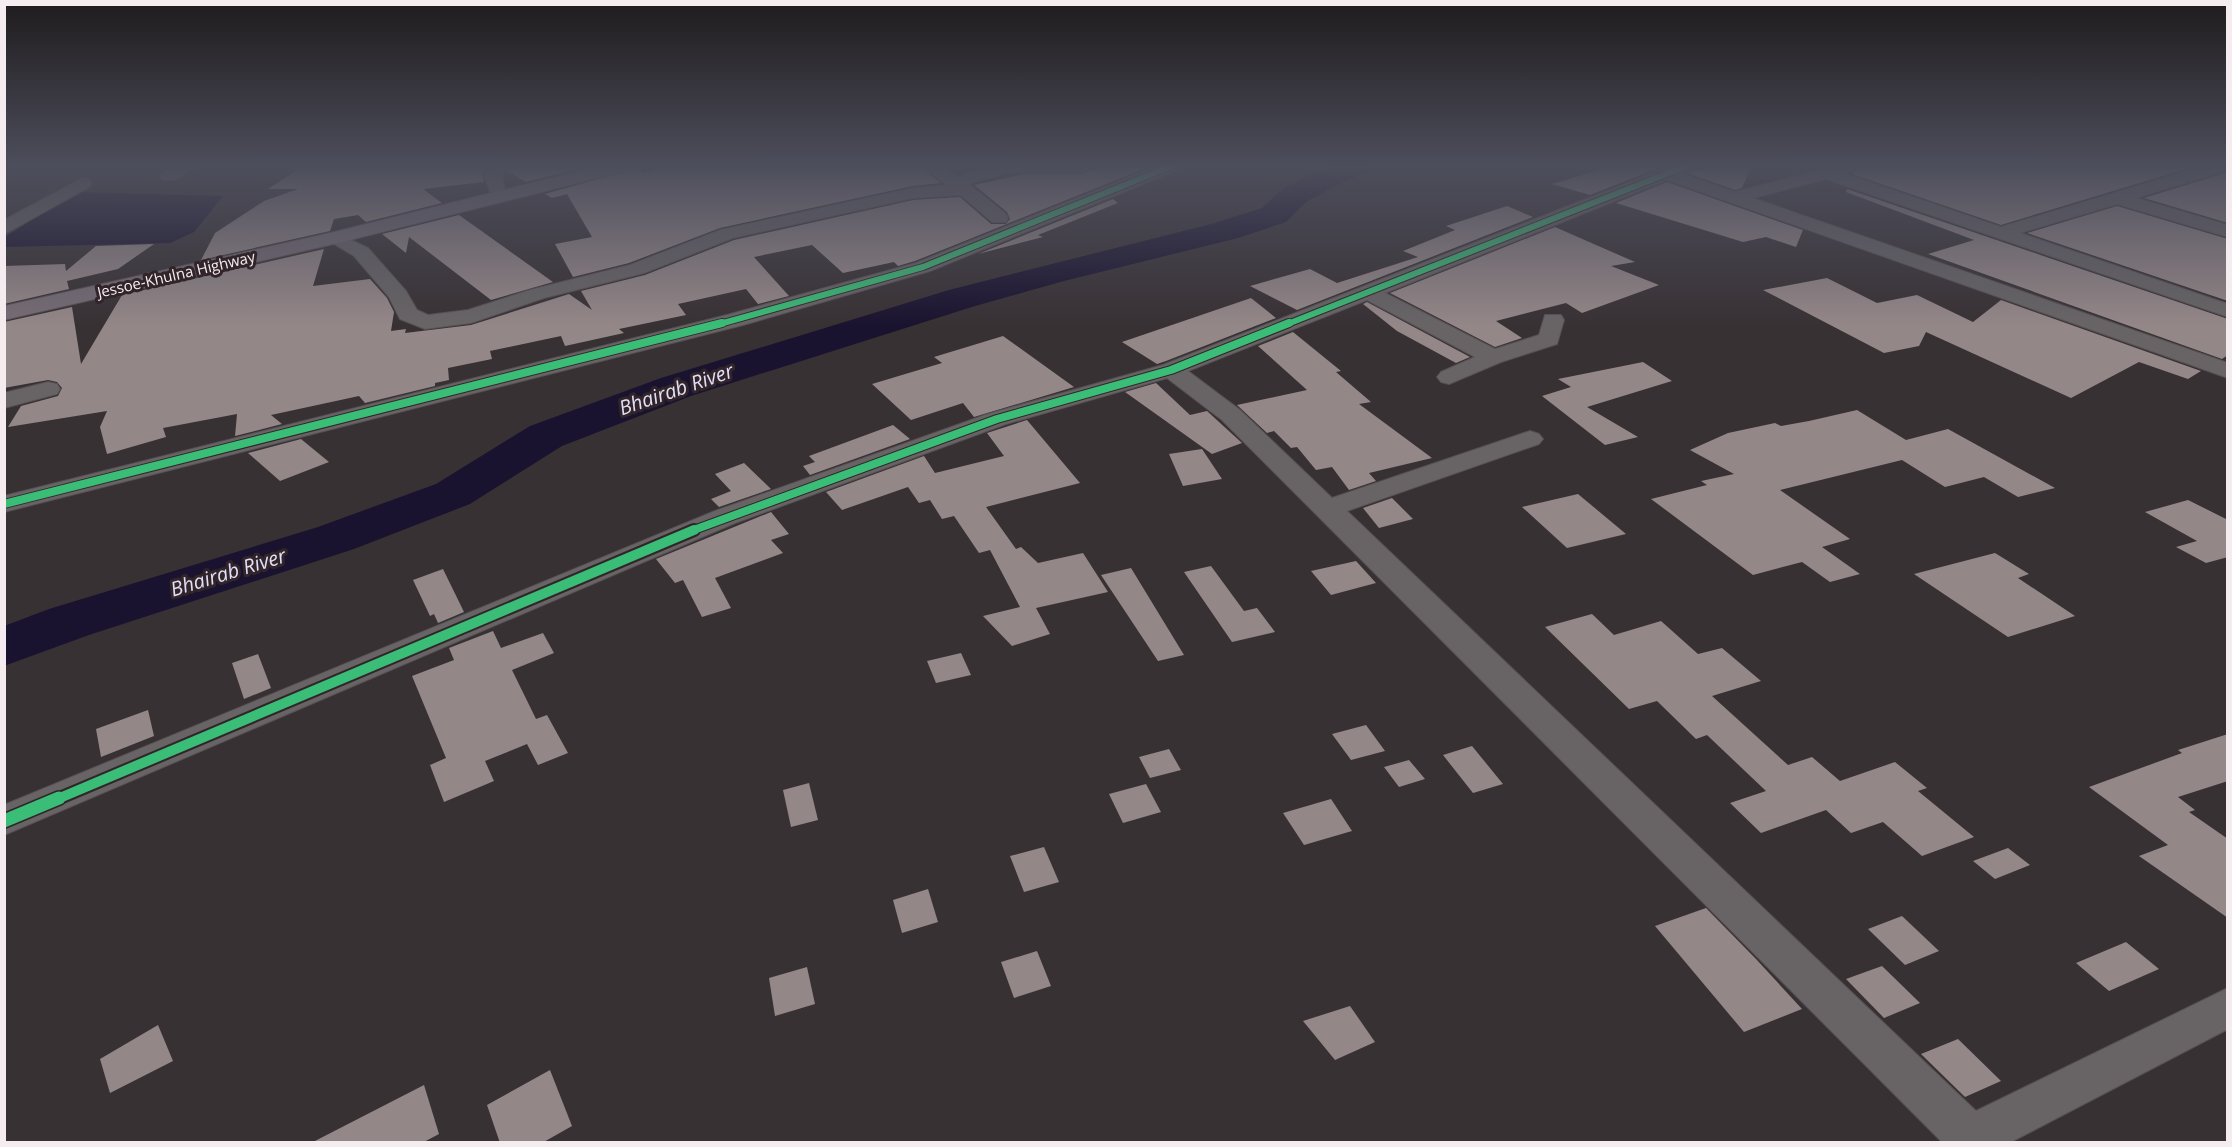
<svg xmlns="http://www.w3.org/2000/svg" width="2232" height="1147" font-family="'Open Sans',sans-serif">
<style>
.water{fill:#1a132f}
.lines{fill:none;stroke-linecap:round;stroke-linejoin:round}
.river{fill:#1a132f;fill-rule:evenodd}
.building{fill:#948788}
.minor-casing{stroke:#575053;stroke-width:2}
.highway-casing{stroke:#575053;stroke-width:2}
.minor{fill:#686466;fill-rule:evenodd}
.highway{fill:#766c75;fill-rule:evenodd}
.cycleway-far3-casing{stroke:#31252a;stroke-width:8}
.cycleway-far2-casing{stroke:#31252a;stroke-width:10}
.cycleway-far1-casing{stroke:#31252a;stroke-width:14}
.cycleway-casing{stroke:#31252a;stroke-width:16}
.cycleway-far3{stroke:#3abd76;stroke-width:6}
.cycleway-far2{stroke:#3abd76;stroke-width:8}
.cycleway-far1{stroke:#3abd76;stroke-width:10}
.cycleway{stroke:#3abd76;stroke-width:13}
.labels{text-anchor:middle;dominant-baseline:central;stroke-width:6;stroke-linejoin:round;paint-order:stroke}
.far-street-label{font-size:15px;fill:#f5ecf0;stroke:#31252a}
.water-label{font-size:20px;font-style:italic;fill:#e1dff9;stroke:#31252a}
</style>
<rect width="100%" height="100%" fill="#383134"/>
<path class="water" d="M77 192 223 196 194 232 170 243 5 247V237Z"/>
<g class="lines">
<path class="river" d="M1331 165H1374L1370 171 1339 184 1306 202 1286 222 1238 238 1064 281 975 306 691 396 562 446 470 504 354 549 89 635 4 666V626L49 609 318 527 436 484 530 426 661 378 949 290 1215 223 1262 208 1284 188Z"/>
</g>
<g class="building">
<path d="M305 165H488L482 174 484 182 423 189 442 203 366 222 358 215 334 219 330 231 201 260 215 233 264 201 298 189H268Z"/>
<path d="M510 165H594L526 182 507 171Z"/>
<path d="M669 165H917L941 183 913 186 720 228 629 263 573 277 555 244 592 237 567 194 552 198 545 194 637 168 644 173Z"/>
<path d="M1130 165 1151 166 915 261 898 266 894 262 843 273 812 245 754 257 789 296 758 304 746 289 678 304 686 315 619 329 624 333 565 346 561 336 490 351 492 359 448 368 449 380 435 383V386L365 403 359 396 271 415 282 424 235 436 237 414 163 428 166 437 107 454 100 427 107 411 8 427 21 406 58 396 62 388 57 382 48 380 4 388V322L72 307 81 364 122 295 324 249 313 286 370 279 387 298 394 312 391 331 406 329 405 333 471 325 569 294 592 310 581 291 645 275 734 240 913 200 960 197 991 224H1006L1010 219 1007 212 974 185 1024 174H1083L1092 170Z"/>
<path d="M1617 165H1644L1656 169 1590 195 1552 184Z"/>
<path d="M1720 165H1752L1742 188 1735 190 1687 173Z"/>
<path d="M1854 165H2199L2001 225 1852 174 1857 169Z"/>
<path d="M2228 172V223L2144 198Z"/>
<path d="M1667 182 1803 230 1796 247 1766 237 1743 242 1616 203Z"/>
<path d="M1847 189 2228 319V355L2222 359 1928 254 1974 240 1846 192Z"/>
<path d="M1113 199 1118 203 1038 235 1043 237 978 254Z"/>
<path d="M1507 206 1533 217 1297 310 1250 286 1310 269 1337 283 1418 257 1403 251 1455 230 1446 226Z"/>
<path d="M2117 206 2228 239V301L2027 233Z"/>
<path d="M459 215 553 282 491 300 409 237 406 253 382 234Z"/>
<path d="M1555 227 1635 262 1611 266 1659 285 1582 313 1566 303 1496 321 1522 338 1495 347 1390 293Z"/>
<path d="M154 244 118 269 67 281 69 289 4 304V266L65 264 66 271 96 246Z"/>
<path d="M1827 278 1877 303 1917 295 1973 322 2001 300 2201 371 2188 379 2139 362 2071 398 1926 332 1919 346 1884 353 1763 290Z"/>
<path d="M1251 298 1276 318 1166 361 1157 364 1122 342Z"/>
<path d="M1367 302 1470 357 1456 363 1397 331 1363 304Z"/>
<path d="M1293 332 1341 371 1336 372 1371 402 1359 404 1432 458 1369 473 1376 481 1349 490 1332 467 1316 470 1297 447 1291 448 1274 431 1267 433 1237 405 1307 390 1258 346Z"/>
<path d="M1003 336 1074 387 974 417 963 403 911 420 872 384 942 363 934 357Z"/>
<path d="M1643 362 1672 381 1587 407 1638 437 1605 445 1542 396 1571 387 1558 379Z"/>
<path d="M1156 383 1190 415 1207 411 1242 443 1212 454 1125 392Z"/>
<path d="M1857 410 1906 440 1948 429 2055 488 2018 497 1984 477 1945 487 1902 460 1780 490 1850 539 1822 547 1860 574 1830 582 1802 562 1753 575 1651 499 1707 485 1701 481 1734 474 1690 450 1728 433 1775 423 1781 426 1809 421Z"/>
<path d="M1027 420 1080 483 986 507 1016 549 1021 547 1038 563 1083 553 1108 592 1036 608 1050 634 1012 646 983 616 1020 607 990 550 979 553 954 516 942 519 930 500 919 503 908 487 842 510 826 492 924 456 935 473 1004 456 987 433Z"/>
<path d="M893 425 910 439 810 475 803 466 815 462 809 456Z"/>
<path d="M301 439 329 462 280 481 248 453Z"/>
<path d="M1202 449 1222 479 1183 486 1169 454Z"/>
<path d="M744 463 771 489 719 507 711 499 731 491 715 474Z"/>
<path d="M1578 494 1626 534 1567 548 1522 507Z"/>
<path d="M1392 498 1413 519 1379 528 1363 508Z"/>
<path d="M2188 500 2228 520V557L2206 563 2176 547 2197 541 2145 512Z"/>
<path d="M771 512 789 534 771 540 783 553 715 578 731 608 702 617 683 580 675 583 656 559Z"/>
<path d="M1995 553 2029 574 2018 578 2075 616 2008 637 1914 574Z"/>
<path d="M1356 561 1376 583 1331 595 1311 571Z"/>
<path d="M1211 566 1244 611 1257 608 1275 632 1232 642 1184 572Z"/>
<path d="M1131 568 1184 655 1158 661 1101 575Z"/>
<path d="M443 569 464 612 438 623 434 614 430 616 413 580Z"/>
<path d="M1592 614 1614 635 1661 621 1698 654 1722 648 1761 681 1712 696 1788 765 1812 757 1840 781 1895 762 1927 788 1918 791 1974 837 1922 856 1883 822 1851 833 1826 810 1761 833 1730 803 1766 791 1707 735 1696 739 1657 701 1629 709 1545 627Z"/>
<path d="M493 631 501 648 543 633 554 653 512 670 536 719 547 715 568 753 538 765 527 744 485 761 494 781 444 802 430 765 446 758 412 676 454 660 449 648Z"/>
<path d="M961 653 971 675 936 683 927 661Z"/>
<path d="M258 654 271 688 244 699 232 663Z"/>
<path d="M148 710 154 736 101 757 96 729Z"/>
<path d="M1366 725 1385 751 1351 760 1332 734Z"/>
<path d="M2228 734V781L2178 797 2195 810 2189 812 2228 839V918L2139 856 2168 845 2089 787 2182 753 2178 750Z"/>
<path d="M1472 746 1503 784 1473 793 1443 755Z"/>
<path d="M1169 749 1181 770 1150 778 1139 757Z"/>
<path d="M1409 760 1425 779 1399 787 1384 767Z"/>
<path d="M809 783 818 820 791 827 783 790Z"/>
<path d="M1146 784 1161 812 1123 823 1109 794Z"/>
<path d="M1331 799 1352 831 1304 845 1283 813Z"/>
<path d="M1044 847 1059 882 1024 892 1010 856Z"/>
<path d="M2008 848 2030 865 1995 879 1973 861Z"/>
<path d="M928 889 938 922 902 933 893 900Z"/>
<path d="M1706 908 1756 959 1802 1009 1744 1032 1655 926Z"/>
<path d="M1902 916 1939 951 1905 965 1868 929Z"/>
<path d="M2126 942 2159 969 2109 991 2076 963Z"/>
<path d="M1037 951 1051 986 1014 998 1001 962Z"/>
<path d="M1882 966 1920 1003 1884 1018 1846 979Z"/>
<path d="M807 967 815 1004 775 1016 769 978Z"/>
<path d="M1350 1006 1375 1042 1335 1060 1303 1021Z"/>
<path d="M158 1025 173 1061 110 1093 100 1059Z"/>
<path d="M1958 1039 2001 1081 1965 1097 1921 1054Z"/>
<path d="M550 1070 572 1126 542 1143H500L487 1105Z"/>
<path d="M424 1085 439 1134 422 1143H311Z"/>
</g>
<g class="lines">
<g class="minor-casing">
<g id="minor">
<path d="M175 165H196L175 180H163L160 176Z"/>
<path d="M491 165H508L502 175 505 188 502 192H490L484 175Z"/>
<path d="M919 165H939L958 177 997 165 1092 167 1083 172H1010L969 184 1006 214 1008 218 1006 222H992L961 195 913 198 733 238 644 273 544 298 471 323 425 329 400 319 389 297 354 256 324 238 334 232 368 248 406 291 417 310 428 315 468 310 530 290 630 265 720 230 913 188 947 185Z"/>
<path d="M1159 165H1182L1180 169 930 271 743 325 4 512V496L727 315 916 263Z"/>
<path d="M1673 165H1697L1682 174 1735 192 1841 165H1851L1855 169 1846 174 2001 227 2207 165H2228V170L2136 198 2228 225V237L2117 204 2020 233 2228 304V317L1826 179 1753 198 2228 363V378L1667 180 1385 293 1495 349 1539 335 1545 315H1561L1564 320 1557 344 1501 362 1449 384 1441 382 1437 377 1441 372 1475 357 1367 300 1188 371 1240 410 1332 498 1521 434 1530 431 1539 434 1543 439 1539 444 1347 511 1976 1111 2228 988V1029L2011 1142H1942L1222 420 1167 378 1006 424 735 523 4 835V805L715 511 988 414 1163 365Z"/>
<path d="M83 178 89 179 92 183 89 187 4 234V220Z"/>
<path d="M48 382 57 384 60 389 57 394 4 408V393Z"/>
</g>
</g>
<g class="highway-casing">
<path id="highway" d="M604 165H636L634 169 334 244 4 320V306L334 232Z"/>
</g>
<use href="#minor" class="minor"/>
<use href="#highway" class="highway"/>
<g class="cycleway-far3-casing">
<g id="cycleway-far3">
<path d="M716 325 923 267 1174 165"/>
<path d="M1285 325 1689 165"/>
</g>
</g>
<g class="cycleway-far2-casing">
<g id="cycleway-far2">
<path d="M4 504 722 323"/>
<path d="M691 531 997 419 1171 370 1289 323"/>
</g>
</g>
<g class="cycleway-far1-casing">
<path id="cycleway-far1" d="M55 800 694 530"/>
</g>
<g class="cycleway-casing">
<path id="cycleway" d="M4 821 59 798"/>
</g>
<use href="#cycleway-far3" class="cycleway-far3"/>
<use href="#cycleway-far2" class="cycleway-far2"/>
<use href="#cycleway-far1" class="cycleway-far1"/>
<use href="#cycleway" class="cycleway"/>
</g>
<linearGradient id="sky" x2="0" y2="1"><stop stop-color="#1f1b1d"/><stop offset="0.51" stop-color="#4d4e5c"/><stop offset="1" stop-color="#4d4e5c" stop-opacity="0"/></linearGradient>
<rect width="2232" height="326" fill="url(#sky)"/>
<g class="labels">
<g class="far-street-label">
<text transform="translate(176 274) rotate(-13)">Jessoe-Khulna Highway</text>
</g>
<g class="water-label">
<text transform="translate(676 389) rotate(-19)">Bhairab River</text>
<text transform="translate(228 572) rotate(-17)">Bhairab River</text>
</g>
</g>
<rect width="2232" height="1147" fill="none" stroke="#f5ecf0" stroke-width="12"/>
</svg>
